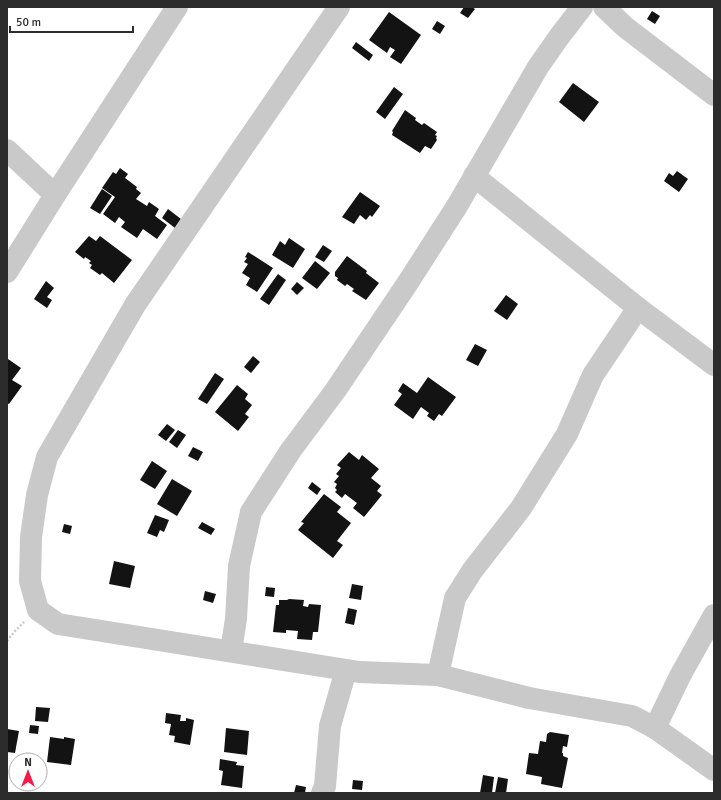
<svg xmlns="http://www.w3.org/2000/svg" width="721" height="800" font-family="Signika,sans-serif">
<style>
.building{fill:#131313}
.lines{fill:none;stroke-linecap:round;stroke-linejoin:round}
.path{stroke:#c9c9c9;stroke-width:2.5;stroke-dasharray:2 2;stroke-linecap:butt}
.minor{stroke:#c9c9c9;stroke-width:22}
</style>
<rect width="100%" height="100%" fill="#fff"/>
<g class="building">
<path d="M464 7H472L475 9 468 18 460 13Z"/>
<path d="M652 11 660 16 655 24 647 19Z"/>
<path d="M389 12 421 35 401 64 390 57 395 50 390 47 387 53 369 40Z"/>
<path d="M437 21 445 26 440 34 432 29Z"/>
<path d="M356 42 373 55 369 61 352 48Z"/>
<path d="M573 83 599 102 584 122 559 102Z"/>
<path d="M394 87 403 94 385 119 376 112Z"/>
<path d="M405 110 416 118 415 120 422 125 424 123 437 132 435 135 437 136 436 138 437 140 431 149 425 146 420 153 392 135 393 132 392 131Z"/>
<path d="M120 168 128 174 125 178 137 187 136 189 141 193 136 199 147 206 149 202 159 209 155 216 167 225 157 239 143 229 137 238 121 227 125 222 119 217 115 223 103 214 115 197 102 188 113 172 116 174Z"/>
<path d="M677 171 688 179 679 192 664 181 669 173 673 176Z"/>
<path d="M102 189 112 196 100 214 90 208Z"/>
<path d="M360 192 380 206 372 217 370 215 366 220 360 215 354 224 342 217Z"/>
<path d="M168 209 181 219 175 228 162 218Z"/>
<path d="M89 236 96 241 100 236 132 260 114 283 102 273 100 275 90 268 92 265 89 263 91 261 85 257 84 259 75 252Z"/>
<path d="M289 238 305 249 293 268 272 255 280 241 285 245Z"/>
<path d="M323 245 332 251 324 262 315 257Z"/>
<path d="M248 252 273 268 257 292 246 285 250 278 242 273 248 264 244 262 247 258 245 257Z"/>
<path d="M347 256 367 271 366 273 379 283 366 300 352 291 354 289 347 284 345 286 337 280 338 278 335 276V272Z"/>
<path d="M315 261 330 273 317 289 302 278Z"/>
<path d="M278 274 286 280 269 305 260 299Z"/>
<path d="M46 281 54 288 47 297 52 300 47 308 34 299Z"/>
<path d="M297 282 304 288 297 295 291 289Z"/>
<path d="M506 295 518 304 507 320 494 311Z"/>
<path d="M475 344 487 350 478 366 466 360Z"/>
<path d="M253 356 260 362 251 373 244 367Z"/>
<path d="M8 359 21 368 12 380 22 386 9 404 7 403Z"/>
<path d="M215 373 224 379 207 404 198 399Z"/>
<path d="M428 377 456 397 442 416 439 414 434 421 427 416 429 413 421 407 413 419 394 405 402 394 398 391 403 383 417 393Z"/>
<path d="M237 385 248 394 245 399 252 405 245 414 249 417 238 431 215 412Z"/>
<path d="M167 424 175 430 166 441 158 435Z"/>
<path d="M178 430 186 435 177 448 169 442Z"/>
<path d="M193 447 203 452 198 461 188 456Z"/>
<path d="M349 452 359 460 362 455 379 469 371 478 381 486 377 491 382 495 364 517 353 508 357 503 345 494 342 498 335 492 337 490 335 488 337 484 334 482 339 476 336 474 341 468 337 465Z"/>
<path d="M152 461 167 471 155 489 140 480Z"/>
<path d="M172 479 192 491 177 516 157 504Z"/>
<path d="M312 482 321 489 317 495 308 488Z"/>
<path d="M324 494 341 507 337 512 351 523 337 541 343 545 333 558 298 530 304 523 301 522Z"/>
<path d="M155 515 169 520 164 532 160 530 157 537 147 533Z"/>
<path d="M202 522 215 529 211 535 198 528Z"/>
<path d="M64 524 72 526 70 534 62 532Z"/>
<path d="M114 561 135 566 130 588 109 584Z"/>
<path d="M352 584 363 586 361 600 349 598Z"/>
<path d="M266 587 275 588 274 597 265 596Z"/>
<path d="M205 591 216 594 213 603 203 600Z"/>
<path d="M289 599 304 600 303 606 308 607 309 604 321 605 318 632H313L312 640 297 639 298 631 286 630V633L273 632 276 605H279V600H287Z"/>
<path d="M348 608 357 610 354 625 345 623Z"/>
<path d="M36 707 50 708 48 722 35 721Z"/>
<path d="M166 713 181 715 180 721H186V718L194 720 190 745 174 742 175 736 169 735 171 724 165 723Z"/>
<path d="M30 725 39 726 38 734 29 733Z"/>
<path d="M226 728 249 731 247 755 224 752Z"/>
<path d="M7 729 19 731 15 753 7 752Z"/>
<path d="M550 732 569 735 567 747 563 746 562 753H563V756L568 758 562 788 541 784 542 777 526 774 529 753 538 754 540 741 546 742 547 734Z"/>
<path d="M50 737 64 739V737L75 739 71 765 47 762Z"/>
<path d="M220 759 237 762 236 765 244 766 242 788 221 785 223 771 219 770Z"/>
<path d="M483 775 494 777 492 793H480Z"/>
<path d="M498 777 508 779 506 793H495Z"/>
<path d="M353 780 363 781 362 790 352 789Z"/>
<path d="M296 785 306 787 305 793H294Z"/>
</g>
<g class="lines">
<path class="path" d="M7 641 15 631 24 622"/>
<g class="minor">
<path d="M339 7 135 305 47 457 37 495 31 537 30 581 38 610 58 624 359 672 438 675 529 698 632 716 655 728 714 770"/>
<path d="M604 7 625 27 714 95"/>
<path d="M7 150 55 195"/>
<path d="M474 176 638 308 714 365"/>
<path d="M7 272 55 195 177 7"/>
<path d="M231 651 236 619 239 566 251 512 291 450 335 391 407 284 457 206 538 67 559 37 582 7"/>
<path d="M438 675 455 598 472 571 521 508 567 434 593 375 638 308"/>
<path d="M655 728 680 676 714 615"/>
<path d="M322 793 325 786 330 726 346 670"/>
</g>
</g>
<rect width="721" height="800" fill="none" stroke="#2c2c2c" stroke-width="16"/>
<g transform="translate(28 772)"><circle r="19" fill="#ffffff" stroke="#ababab"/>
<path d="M0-3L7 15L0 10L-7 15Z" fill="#f71948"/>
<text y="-6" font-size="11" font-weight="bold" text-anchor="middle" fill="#2c2c2c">N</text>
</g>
<path d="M10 26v6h123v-6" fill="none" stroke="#2c2c2c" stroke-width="2"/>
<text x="16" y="26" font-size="12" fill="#2c2c2c" stroke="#ffffff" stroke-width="3" paint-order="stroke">50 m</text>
</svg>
